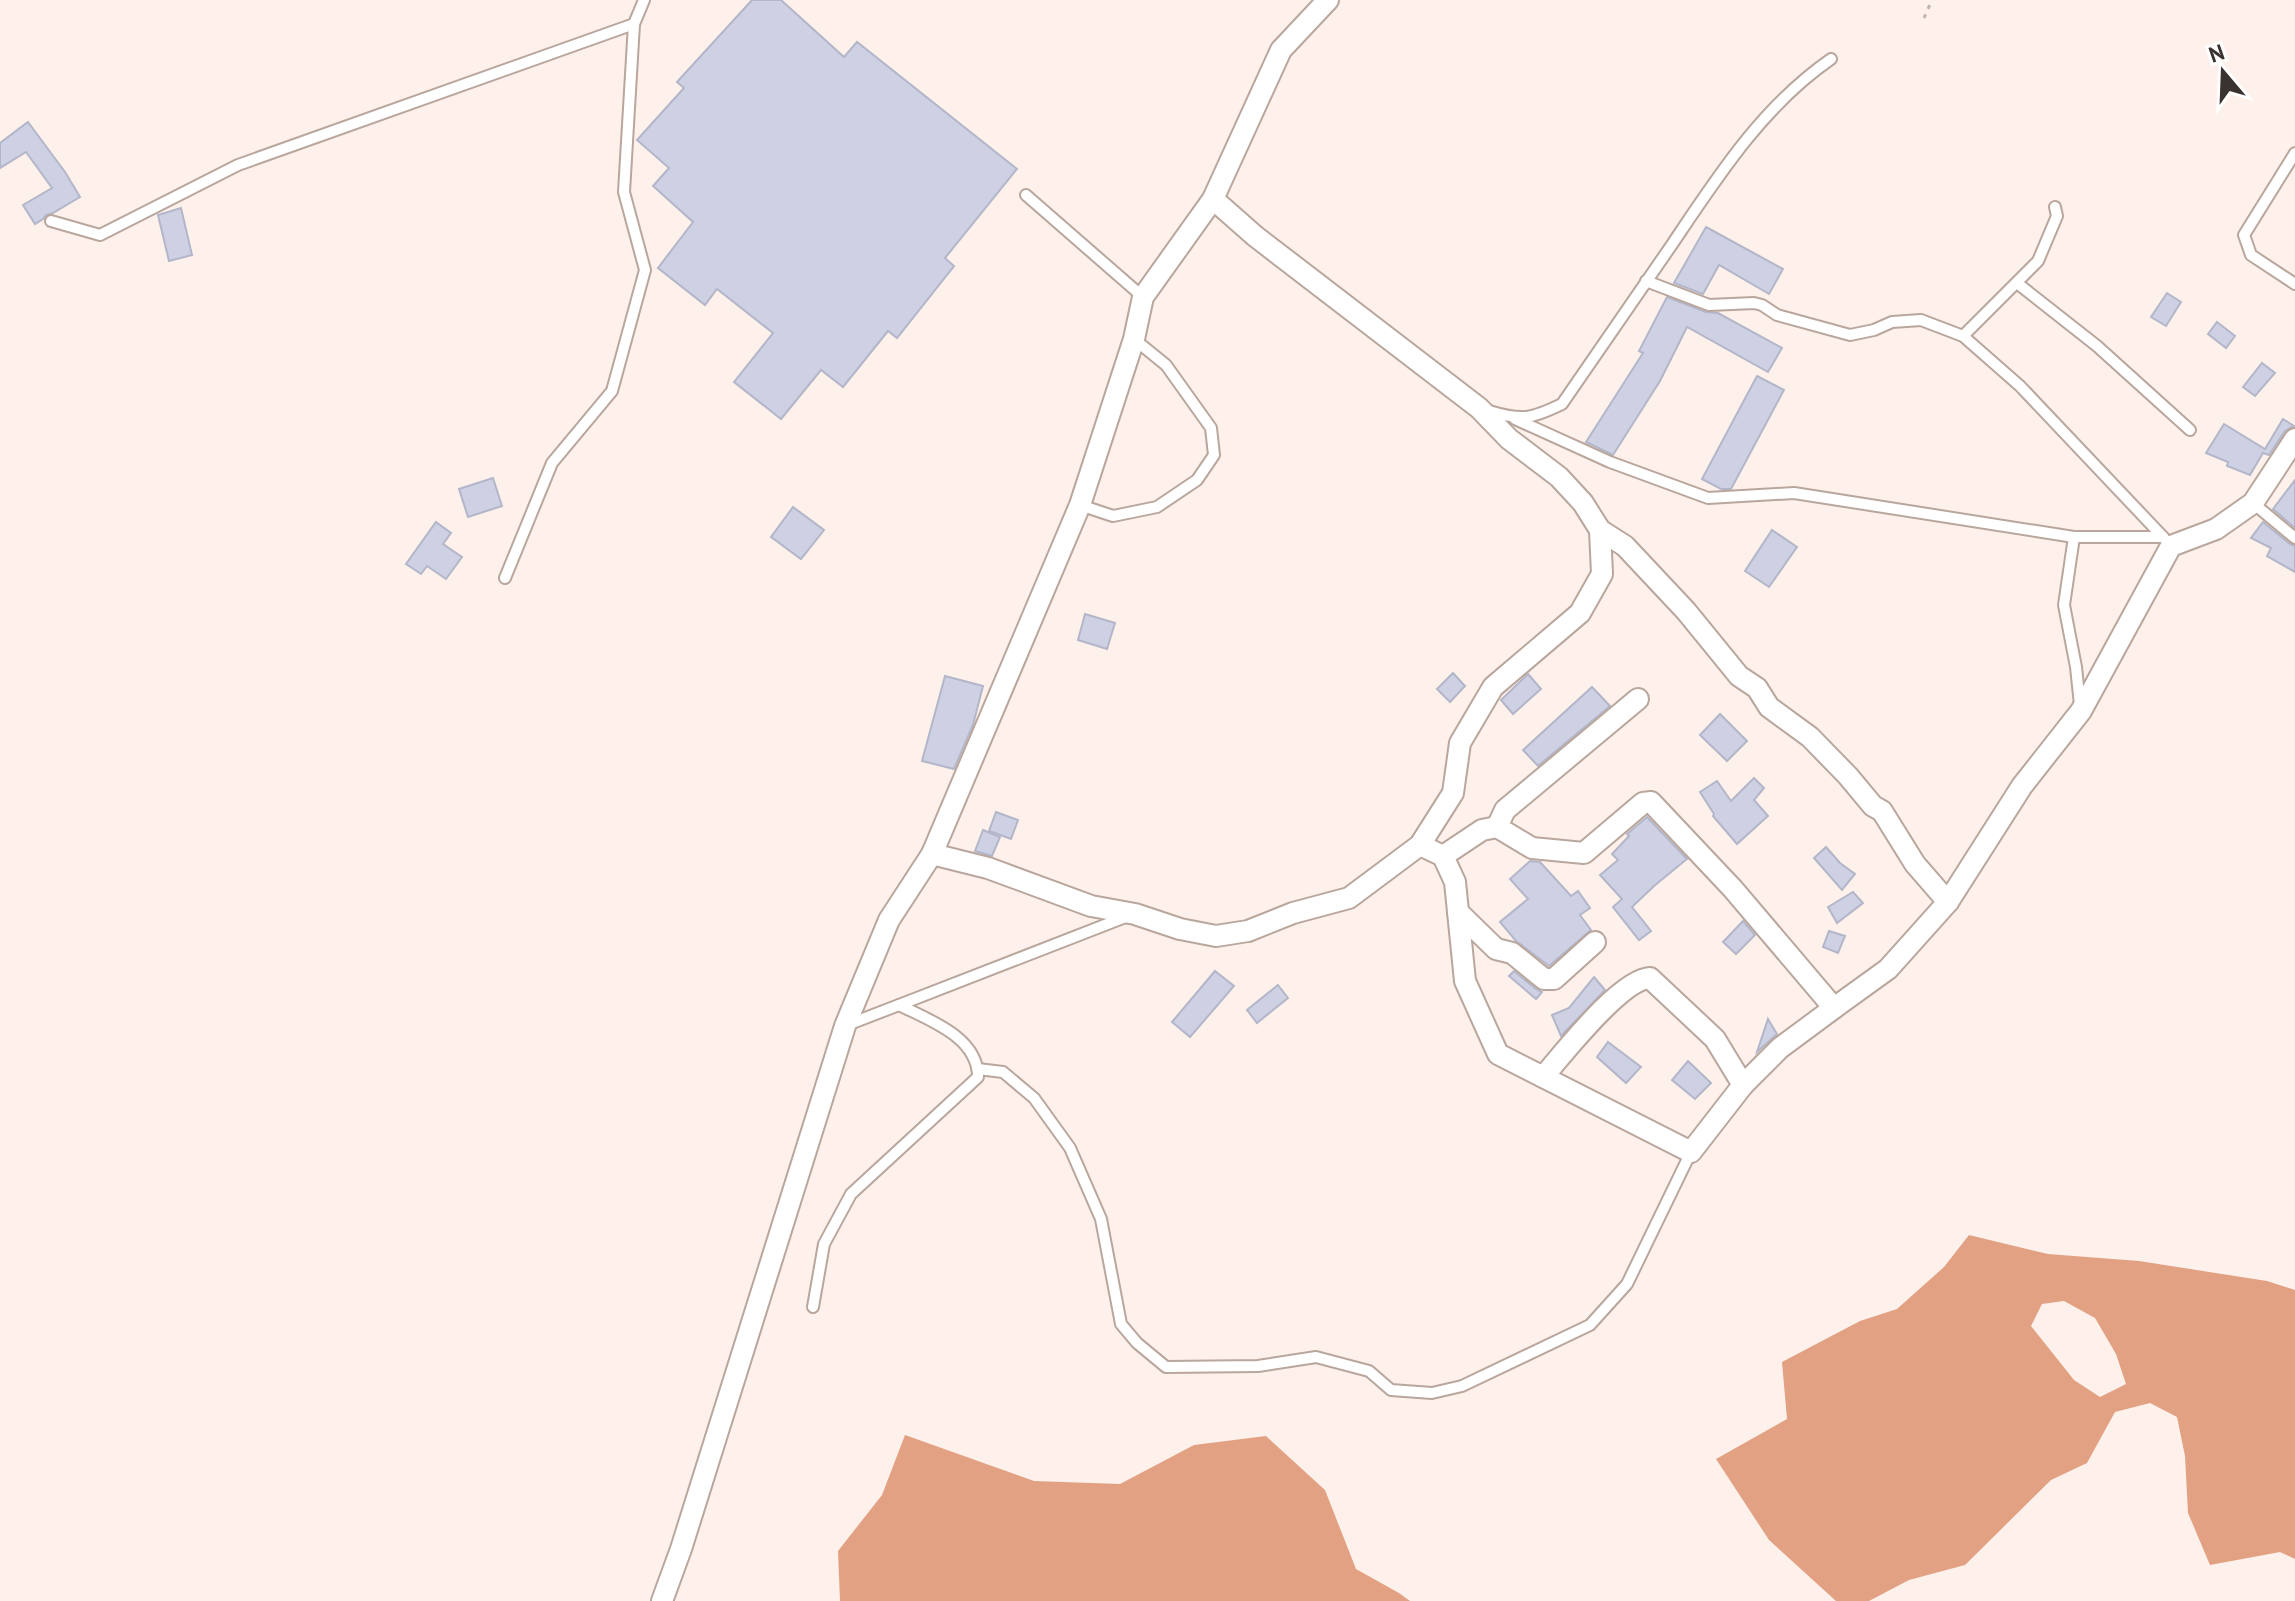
<svg xmlns="http://www.w3.org/2000/svg" width="2295" height="1601" font-family="'PT Sans',sans-serif">
<style>
.forest{fill:#e2a182;fill-rule:evenodd}
.building{fill:#cdd1e3;stroke:#b3b6c8;stroke-width:2}
.lines{fill:none;stroke-linecap:round;stroke-linejoin:round}
.service-casing{stroke:#b9a69c;stroke-width:14}
.minor-casing{stroke:#b9a69c;stroke-width:24}
.path{stroke:#c0b5b0;stroke-width:3;stroke-dasharray:4 6;stroke-linecap:butt}
.service{stroke:#fff;stroke-width:10}
.minor{stroke:#fff;stroke-width:20}
</style>
<rect width="100%" height="100%" fill="#fef1eb"/>
<g class="forest">
<path d="M1969 1235 2048 1254 2139 1261 2267 1281 2295 1290V1559L2280 1552 2210 1565 2188 1513 2185 1456 2177 1417 2150 1403 2115 1412 2087 1463 2051 1480 1965 1565 1909 1580 1869 1601H1836L1769 1540 1716 1459 1787 1419 1782 1362 1860 1321 1897 1309 1944 1267ZM2064 1301 2095 1318 2116 1354 2126 1384 2100 1397 2074 1380 2031 1326 2042 1304Z"/>
<path d="M905 1435 1034 1481 1120 1484 1194 1445 1266 1436 1325 1490 1356 1569 1399 1593 1410 1601H840L838 1551 882 1495Z"/>
</g>
<g class="building">
<path d="M752 0H781L844 57 857 42 1017 169 945 258 954 266 897 338 888 331 843 387 821 370 781 419 734 382 773 333 717 289 705 305 658 268 693 222 653 186 669 168 637 140 684 88 677 82Z"/>
<path d="M28 122 65 172 80 197 53 213 46 215 43 219 35 224 23 205 52 188 26 152 0 168V143Z"/>
<path d="M181 208 192 255 169 261 158 215Z"/>
<path d="M1706 227 1783 269 1769 294 1719 265 1703 294 1674 283Z"/>
<path d="M2167 293 2181 302 2166 326 2151 317Z"/>
<path d="M1667 297 1706 312 1718 313 1782 348 1768 372 1687 327 1660 381 1613 455 1586 442 1643 353 1639 351Z"/>
<path d="M2217 322 2235 336 2226 348 2208 334Z"/>
<path d="M2262 363 2275 373 2255 396 2243 387Z"/>
<path d="M1757 376 1784 390 1731 489H1721L1702 479Z"/>
<path d="M2283 419 2294 426 2285 431 2269 455 2263 453 2250 475 2227 466 2228 462 2206 453 2224 424 2265 449Z"/>
<path d="M493 478 502 506 468 517 459 489Z"/>
<path d="M2295 480V528L2273 509Z"/>
<path d="M793 507 824 530 801 559 771 537Z"/>
<path d="M436 522 451 533 443 544 462 557 446 579 427 566 421 574 406 564Z"/>
<path d="M2263 522 2290 544 2295 546V572L2267 556 2271 548 2251 538Z"/>
<path d="M1772 530 1797 547 1769 587 1745 571Z"/>
<path d="M1085 614 1115 623 1107 649 1078 640Z"/>
<path d="M1453 673 1465 686 1450 702 1437 689Z"/>
<path d="M1528 674 1541 689 1513 714 1501 700Z"/>
<path d="M945 676 983 686 973 725 954 769 922 761Z"/>
<path d="M1592 687 1610 706 1538 766 1523 750Z"/>
<path d="M1720 714 1747 741 1727 761 1700 735Z"/>
<path d="M1754 778 1764 788 1754 800 1768 816 1737 844 1713 816 1714 814 1700 792 1717 781 1731 801Z"/>
<path d="M996 812 1018 820 1011 839 989 831Z"/>
<path d="M1647 817 1687 859 1654 886 1632 907 1651 931 1639 940 1613 907 1622 899 1600 875 1618 860 1612 854 1629 836 1627 834Z"/>
<path d="M983 830 1000 837 992 856 975 851Z"/>
<path d="M1826 847 1840 863 1855 874 1842 890 1814 858Z"/>
<path d="M1530 861 1540 862 1571 896 1578 891 1590 908 1580 915 1591 930 1549 966 1516 941 1500 922 1528 899 1510 879Z"/>
<path d="M1853 892 1863 903 1837 923 1828 907Z"/>
<path d="M1743 921 1755 935 1736 954 1723 942Z"/>
<path d="M1829 931 1845 936 1838 953 1823 947Z"/>
<path d="M1215 971 1234 986 1190 1037 1172 1022Z"/>
<path d="M1514 971 1536 989 1542 992 1536 999 1509 976Z"/>
<path d="M1594 977 1605 990 1561 1036 1552 1015 1569 1008Z"/>
<path d="M1278 985 1288 998 1257 1023 1247 1010Z"/>
<path d="M1768 1019 1777 1034 1757 1052Z"/>
<path d="M1608 1042 1641 1067 1626 1083 1597 1057Z"/>
<path d="M1688 1061 1711 1083 1695 1099 1672 1080Z"/>
</g>
<g class="lines">
<g class="service-casing">
<g id="service">
<path d="M2295 153 2244 235 2251 255 2295 284"/>
<path d="M1026 195 1143 297"/>
<path d="M51 221 100 235 238 165 634 24"/>
<path d="M1646 281 1709 305 1754 303 1762 305 1777 315 1850 335 1874 330 1892 322 1921 320 1963 336 2020 386 2164 538"/>
<path d="M2017 283 2097 346 2190 430"/>
<path d="M1963 336 2038 261 2057 216 2055 207"/>
<path d="M1489 411C1522 421 1531 419 1562 404 1599 350 1636 296 1673 243 1718 176 1763 106 1831 59"/>
<path d="M1515 419 1610 462 1708 498 1794 493 2074 537H2163"/>
<path d="M2253 503 2295 538"/>
<path d="M1080 505 1113 516 1157 507 1197 480 1214 455 1211 428 1166 365 1134 339"/>
<path d="M2074 537 2064 605 2076 667 2080 705"/>
<path d="M505 578 552 463 612 391 645 270 624 192 634 24 644 0"/>
<path d="M899 1005 1128 916"/>
<path d="M978 1069 1003 1072 1034 1098 1070 1148 1101 1219 1121 1324 1137 1343 1166 1367 1258 1366 1316 1357 1369 1371 1391 1390 1432 1393 1462 1386 1590 1325 1627 1284 1691 1152"/>
<path d="M813 1307 824 1244 851 1194 978 1077C978 1037 929 1020 899 1005L847 1025"/>
</g>
</g>
<g class="minor-casing">
<g id="minor">
<path d="M1600 530 1625 546 1686 611 1739 676 1757 688 1769 707 1810 737 1848 776 1873 806 1882 811 1915 864 1948 902"/>
<path d="M1497 827 1505 810 1638 699"/>
<path d="M1420 845 1443 856 1455 882 1465 981 1498 1054 1691 1152 1743 1085 1780 1048 1834 1008 1733 889 1651 802 1643 803 1584 853 1532 848 1497 827 1482 830 1443 856"/>
<path d="M932 854 988 868 1091 906 1135 914 1180 929 1216 936 1248 931 1293 913 1349 898 1420 845 1453 793 1460 743 1493 687 1580 613 1602 574 1600 530 1583 503 1559 477 1509 439 1479 408 1255 236 1213 199"/>
<path d="M1458 912 1496 949 1512 953 1544 979H1554L1595 942"/>
<path d="M1834 1008 1888 969 1948 902 2022 786 2081 711 2171 546 2216 529 2253 503 2295 439"/>
<path d="M1543 1077C1563 1054 1621 979 1650 978L1715 1039 1743 1085"/>
<path d="M662 1601 681 1549 845 1026 889 920 932 854 1080 505 1134 339 1143 297 1213 199 1281 50 1328 0"/>
</g>
</g>
<path class="path" d="M1924 18 1932 0"/>
<use href="#service" class="service"/>
<use href="#minor" class="minor"/>
</g>
<g transform="translate(2223 72) rotate(341)" stroke="#ffffff" stroke-width="6" paint-order="stroke">
<path d="M0-6L14 30L0 20L-14 30Z" fill="#3a322f"/>
<text y="-12" font-size="22" font-weight="bold" text-anchor="middle" fill="#3a322f">N</text>
</g>
</svg>
